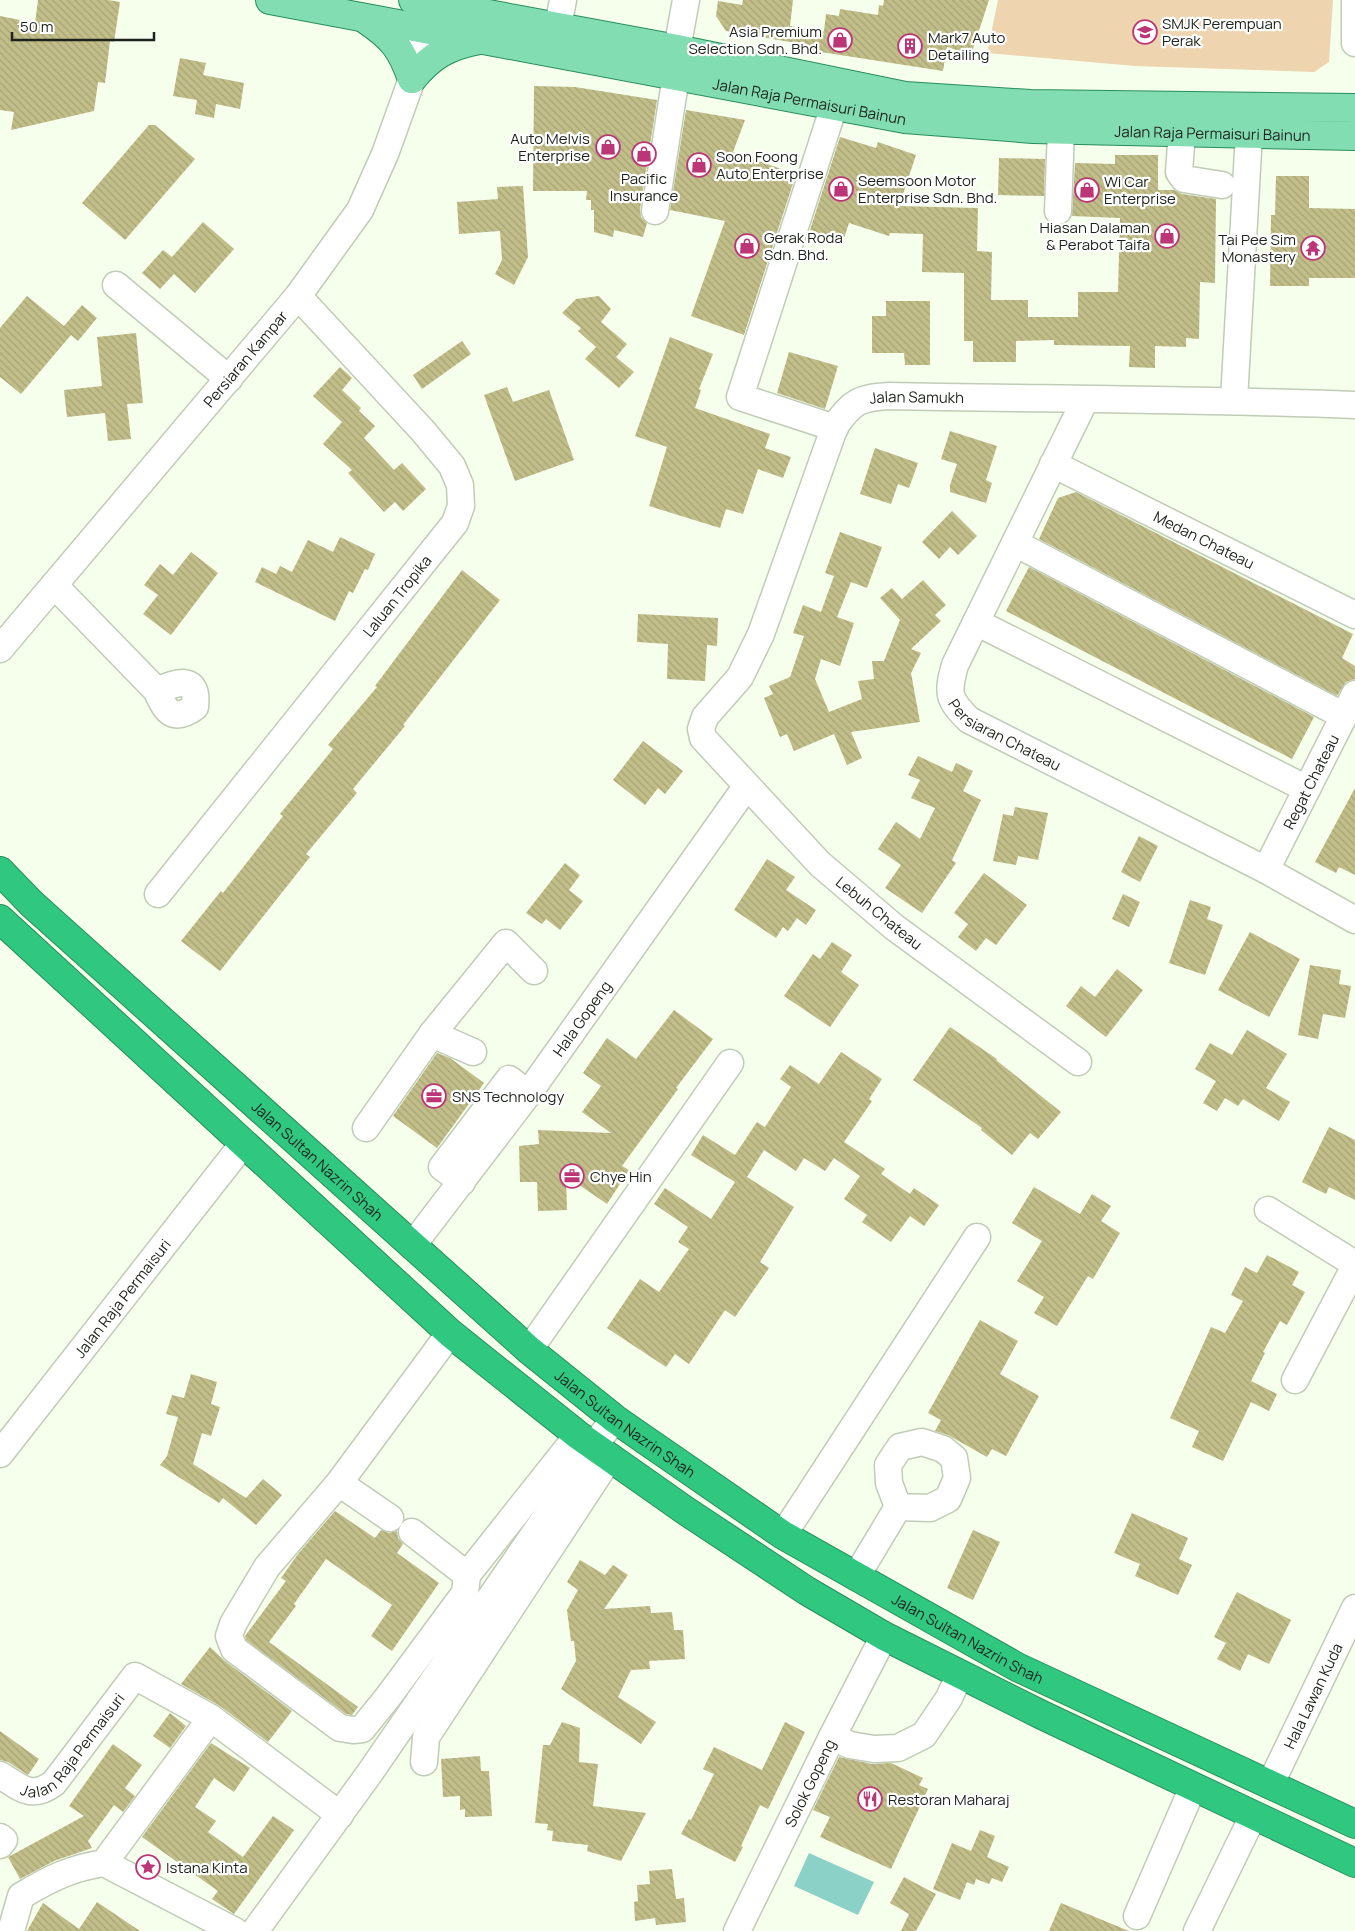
<svg xmlns="http://www.w3.org/2000/svg" width="1355" height="1931" font-family="Manrope,sans-serif">
<style>
.park{fill:#eed4af}
.water{fill:#8cd1c7}
.building{fill:url(#building-back-hatch)}
.lines{fill:none;stroke-linecap:round;stroke-linejoin:round}
.minor-casing{stroke:#c0ccb6;stroke-width:29}
.major-casing{stroke:#298d5d;stroke-width:30}
.highway-casing{stroke:#298d5d;stroke-width:30}
.minor{stroke:#fff;stroke-width:26}
.major{stroke:#83ddb3;stroke-width:28}
.highway{stroke:#30c781;stroke-width:28}
.labels{text-anchor:middle;dominant-baseline:central;stroke-width:4.5;stroke-linejoin:round;paint-order:stroke}
.poi-label{font-size:15px;fill:#1d221a;stroke:#fff;text-anchor:start}
.street-label{font-size:15px;fill:#1d221a;stroke:#fff}
</style>
<defs>
<pattern id="building-back-hatch" width="6" height="6" patternUnits="userSpaceOnUse" patternTransform="scale(1.25)"><rect width="6" height="6" fill="#c2be89"/><path d="M-1 5l2 2M0 0l6 6M5-1l2 2" fill="none" stroke="#a6a376"/></pattern>
</defs>
<rect width="100%" height="100%" fill="#f5ffec"/>
<path class="park" d="M998 0H1333L1329 62 1314 72 1135 66 987 53Z"/>
<path class="water" d="M809 1853 874 1882 858 1915 794 1886Z"/>
<g class="building">
<path d="M38 0H108L120 2 114 42 110 41 105 83 98 82 94 111 11 130 14 112 0 110V16L35 23Z"/>
<path d="M743 0H793L790 26 824 31 826 14 839 16 840 9 878 15 879 5 883 6 884 0H989L971 55 947 47 943 71 808 50V45L726 31 716 16 718 1 742 5Z"/>
<path d="M180 58 206 63 203 75 244 83 240 109 216 104 214 118 195 114 197 100 173 96Z"/>
<path d="M534 86 575 87 657 100 640 209 641 217 647 223 643 237 614 230 613 237 594 232V210H591V200H586L587 191H533Z"/>
<path d="M686 110 745 120 733 152 796 174 744 335 691 316 725 221 670 210Z"/>
<path d="M149 125H155L195 159 125 240 82 203Z"/>
<path d="M840 137 876 148 878 142 916 155 899 206 978 208 977 251 992 252 991 300H1028V317H1078V292H1118L1120 218 1072 216 1075 163 1115 164V155H1158V190H1174L1182 194 1216 199 1215 283 1200 282 1199 339 1186 338V347L1155 346V368L1129 367 1130 346 1054 345V340L1016 341V362H973V341H964V273L922 272 923 234 890 233 889 236 849 223 843 241 810 230Z"/>
<path d="M999 158 1045 159 1044 196 998 195Z"/>
<path d="M1276 176H1309V208L1355 209V278H1309V286H1270L1271 215H1275Z"/>
<path d="M523 186 528 257 514 285 495 274 502 260 500 231 459 234 457 202 498 199 497 187Z"/>
<path d="M203 222 234 249 195 293 174 274 160 289 142 273 163 250 172 257Z"/>
<path d="M27 296 64 326 82 305 97 318 78 341 71 335 21 394 0 377V328Z"/>
<path d="M599 296 611 309 601 322 627 344 616 357 634 372 619 388 585 359 596 347 578 331 581 328 562 313 576 299Z"/>
<path d="M886 301H930V365H905L904 353H872V316H886Z"/>
<path d="M136 333 143 403 127 404 131 439 108 441 105 413 67 417 64 390 102 386 97 337Z"/>
<path d="M670 337 713 354 699 389 701 390 695 408 770 434 765 448 791 457 783 478 758 469 743 514 726 509 720 528 649 506 667 447 635 436Z"/>
<path d="M462 341 471 354 422 389 413 375Z"/>
<path d="M789 352 838 366 825 409 777 393Z"/>
<path d="M340 367 352 378 342 390 361 408 359 411 375 426 364 438 394 470 402 463 426 489 403 511 395 502 384 512 348 473 352 470 323 444 342 422 313 396Z"/>
<path d="M507 387 513 402 549 390 574 460 515 481 484 395Z"/>
<path d="M950 431 997 446 986 480 992 483 986 503 950 492V485L957 464 941 459Z"/>
<path d="M875 448 918 463 909 488 898 484 891 504 860 494Z"/>
<path d="M1076 492 1353 634 1342 658 1355 666V679L1346 682 1337 696 1039 539 1058 498Z"/>
<path d="M952 511 977 536 958 555 950 547 939 559 922 542Z"/>
<path d="M840 532 882 547 867 588V586V588L851 582 837 617 854 623 840 666 821 659 815 679 829 712 862 699 858 681 874 679 872 661H884L900 620 880 598 892 588 902 599 923 580 946 605 935 615 941 621 911 649 921 653 911 673 920 722 851 732 862 758 847 765 834 734 794 751 787 734 780 737 764 698 773 694 769 686 790 677 804 636 793 633 803 605 821 612 834 576 825 573Z"/>
<path d="M340 537 375 554 368 570 365 569 353 593 349 591 335 621 255 582 262 567 276 574 280 566 292 572 308 540 333 552Z"/>
<path d="M191 552 218 573 171 635 143 614 158 595 144 585 160 564 173 575Z"/>
<path d="M1029 567 1314 717 1292 759 1006 611Z"/>
<path d="M462 570 500 600 403 725 405 726 353 789 357 793 306 854 310 857 220 971 181 941 221 891 223 893 283 816 280 814 333 749 328 745 377 687 375 686Z"/>
<path d="M638 614 718 618 717 646 707 645 705 681 667 679 668 644 637 642Z"/>
<path d="M643 741 683 771 665 794 658 788 645 805 613 780Z"/>
<path d="M918 756 952 772 956 763 973 771 963 791 981 800 952 860 956 863 922 913 885 888 901 865 878 849 896 822 920 839 935 808 911 798 920 780 908 775Z"/>
<path d="M1355 788V875L1339 867 1336 873 1315 862Z"/>
<path d="M1015 807 1048 813 1038 860 1018 856 1016 865 993 861 1003 814 1013 816Z"/>
<path d="M1139 836 1158 846 1140 882 1121 872Z"/>
<path d="M767 859 795 877 786 890 816 910 806 925 797 918 788 931 783 927 776 938 734 910Z"/>
<path d="M565 863 580 875 569 890 583 901 560 930 546 919 542 924 526 913Z"/>
<path d="M984 873 1027 905 996 945 986 938 976 951 958 937 968 924 954 913Z"/>
<path d="M1123 894 1140 902 1129 927 1112 919Z"/>
<path d="M1190 900 1211 907 1207 919 1223 925 1205 975 1169 963Z"/>
<path d="M1250 932 1300 959 1269 1017 1218 990Z"/>
<path d="M832 942 852 955 841 972 859 985 830 1027 784 996 813 954 820 959Z"/>
<path d="M1310 965 1341 970 1339 984 1351 986 1345 1018 1323 1014 1318 1039 1298 1035Z"/>
<path d="M1117 969 1143 990 1106 1037 1066 1006 1081 986 1095 997Z"/>
<path d="M674 1010 713 1039 676 1088 678 1089 622 1166 629 1170 607 1204 566 1176 567 1210 538 1211 537 1182H520L519 1146 539 1144 538 1130 611 1133 582 1112 601 1086 583 1073 607 1038 636 1059Z"/>
<path d="M950 1027 997 1059 996 1060 1061 1112 1038 1139 1030 1133 1012 1155 981 1130 982 1128 913 1080Z"/>
<path d="M1247 1030 1287 1054 1266 1088 1290 1102 1279 1121 1243 1099 1238 1106 1225 1098 1217 1111 1203 1103 1216 1081 1195 1069 1210 1043 1232 1055Z"/>
<path d="M841 1052 882 1079 869 1099 872 1101 844 1142 885 1169 881 1174 910 1194 914 1188 939 1205 924 1226 910 1216 891 1242 862 1222 867 1215 844 1199 860 1176 834 1158 825 1171 804 1158 796 1171 764 1150 747 1177 794 1207 760 1262 769 1268 735 1317 725 1310 689 1364 675 1354 666 1367 607 1328 640 1279 659 1292 689 1249 678 1242 688 1227 654 1204 665 1188 711 1219 735 1182 691 1155 703 1135 735 1155 757 1122 765 1127 791 1087 780 1079 790 1065 819 1084Z"/>
<path d="M437 1053 450 1058 484 1083 437 1148 393 1116Z"/>
<path d="M1329 1127 1355 1140V1200L1329 1187 1326 1194 1302 1182Z"/>
<path d="M1034 1187 1080 1214 1092 1194 1111 1206 1101 1221 1120 1233 1093 1279 1088 1276 1057 1326 1034 1313 1044 1297 1017 1281 1042 1241 1012 1223Z"/>
<path d="M1267 1255 1299 1272 1292 1285 1305 1292 1287 1325 1280 1321 1263 1352 1265 1353 1251 1381 1277 1394 1269 1411 1251 1402 1223 1461 1192 1447 1199 1431 1170 1418 1211 1327 1225 1333 1243 1301 1231 1295 1245 1267 1257 1273Z"/>
<path d="M980 1320 1018 1341 1000 1374 1039 1396 1006 1456 992 1449 987 1457 948 1435 935 1431 941 1420 928 1413Z"/>
<path d="M191 1374 217 1382 211 1404 220 1407 211 1436 202 1433 193 1464 246 1498 263 1479 282 1495 256 1525 223 1498 219 1503 160 1465 167 1456 178 1417 166 1414 172 1395 184 1398Z"/>
<path d="M335 1511 375 1538 381 1530 389 1533 397 1531 398 1538 403 1544 397 1553 439 1583 392 1651 371 1636 392 1605 326 1559 294 1604 296 1606 269 1642 358 1707 352 1715 346 1714 246 1640 245 1636 286 1581 281 1578 298 1554Z"/>
<path d="M1132 1513 1188 1538 1179 1559 1192 1565 1178 1595 1135 1576 1140 1564 1114 1553Z"/>
<path d="M973 1530 1000 1542 973 1600 947 1588Z"/>
<path d="M580 1560 605 1575 613 1565 628 1575 604 1609 650 1606 651 1613 672 1612 674 1630H683L685 1659 649 1661 650 1669 631 1670 618 1697 656 1722 641 1744 561 1689 576 1661 574 1641H571L567 1610 578 1590 567 1582Z"/>
<path d="M1237 1592 1291 1620 1269 1664 1248 1654 1240 1671 1217 1659 1226 1643 1214 1637Z"/>
<path d="M210 1647 225 1661 292 1711 268 1742 220 1706 181 1684Z"/>
<path d="M170 1713 186 1726 170 1748 153 1736Z"/>
<path d="M562 1722 580 1728 579 1762 598 1764 593 1806 646 1813 621 1861 587 1851 588 1845 552 1841 553 1831 547 1830 548 1824 535 1823 543 1745H550Z"/>
<path d="M785 1722 805 1732 768 1809 760 1805 741 1846 743 1847 735 1862 681 1834 689 1819 691 1820 714 1774 703 1769 714 1747 762 1770Z"/>
<path d="M0 1731 39 1759 28 1775 8 1762 0 1760Z"/>
<path d="M211 1743 250 1768 234 1792 214 1778 195 1807 216 1821 208 1832 243 1857 273 1816 294 1830 234 1914 212 1899 218 1891 142 1837Z"/>
<path d="M113 1744 142 1765 125 1788 135 1796 123 1812 114 1805 88 1841 92 1848 54 1861 20 1879 8 1857 84 1816 69 1806Z"/>
<path d="M480 1756 481 1771H489L492 1816 465 1817V1809L460 1810V1796L443 1797 441 1759Z"/>
<path d="M839 1757 872 1764 891 1763 923 1778 919 1785 928 1789 891 1869 820 1837 830 1817 813 1810Z"/>
<path d="M980 1830 995 1836 987 1857 1009 1867 1002 1882 992 1878 989 1884 976 1879 974 1885 967 1882 960 1900 933 1889 952 1843 971 1851Z"/>
<path d="M672 1869 676 1899 684 1898 686 1922 656 1925 655 1918 635 1921 634 1902 638 1901 637 1885 650 1884 649 1871Z"/>
<path d="M904 1877 936 1894 916 1931H901L909 1914 890 1903Z"/>
<path d="M97 1902 140 1931H27L43 1903 79 1929Z"/>
<path d="M1061 1903 1129 1931H1049Z"/>
</g>
<g class="lines">
<g class="minor-casing">
<g id="minor">
<path d="M1355 0V43"/>
<path d="M558 26 563 0"/>
<path d="M677 49 686 0"/>
<path d="M834 106 740 397 835 428"/>
<path d="M1182 131 1179 172 1184 179 1222 185"/>
<path d="M655 211 676 76"/>
<path d="M1058 211 1061 129"/>
<path d="M116 285 229 379"/>
<path id="s1" d="M1085 400 955 665C947 694 948 699 969 720L1266 870 1355 920"/>
<path d="M1234 400 1249 133"/>
<path id="s2" d="M1053 464 1355 615"/>
<path d="M1015 543 1344 716"/>
<path d="M54 585 157 691C165 711 173 723 195 707 199 675 178 681 157 691"/>
<path d="M976 622 1307 789"/>
<path id="s3" d="M0 649 298 296 360 210 385 154 412 79 423 28"/>
<path id="s4" d="M1266 870 1355 694"/>
<path id="s5" d="M158 894 455 523 461 506 460 485 452 466 423 431 298 296"/>
<path d="M432 1034 473 1052"/>
<path id="s6" d="M1078 1062 894 927 820 864 703 738 701 729 705 717 740 677 761 634 835 426C853 401 859 398 889 396 1044 399 1200 399 1355 405"/>
<path d="M366 1128 432 1034 506 943 534 971"/>
<path d="M462 1182 442 1167 509 1079 528 1094"/>
<path d="M1268 1210 1355 1264"/>
<path id="s7" d="M412 1246 528 1094 746 787"/>
<path d="M450 1333 339 1483 267 1567 233 1624 229 1636 234 1649 340 1728 353 1730 362 1729 388 1697 465 1593 467 1575"/>
<path d="M529 1350 730 1063"/>
<path d="M1295 1380 1355 1266"/>
<path d="M922 1442 943 1449 954 1458 957 1478 948 1499 930 1508 898 1507 889 1483 888 1465 900 1447Z"/>
<path id="s8" d="M0 1454 243 1144"/>
<path d="M339 1483 390 1518"/>
<path d="M412 1532 467 1575 578 1435"/>
<path d="M783 1535 977 1237"/>
<path d="M856 1577 898 1507"/>
<path d="M832 1737 850 1745 874 1749 898 1748 924 1735 949 1698 960 1674"/>
<path d="M424 1762 426 1737 610 1457"/>
<path id="s9" d="M0 1775C21 1788 31 1800 54 1783L135 1676 211 1718 340 1815"/>
<path id="s10" d="M1270 1785 1355 1608"/>
<path d="M0 1837 4 1840 0 1845"/>
<path d="M104 1863 235 1931"/>
<path d="M1137 1916 1193 1787"/>
<path d="M11 1931 21 1896C49 1879 71 1868 104 1863L211 1718"/>
<path d="M255 1931 369 1774 575 1475 593 1446 615 1419"/>
<path id="s11" d="M737 1931 832 1737 884 1636"/>
<path d="M1197 1931 1253 1816"/>
</g>
</g>
<g class="major-casing">
<g id="major">
<path id="s12" d="M270 0 905 119 1033 129 1355 136"/>
<path d="M413 0 677 49 905 96 1030 104 1355 108"/>
<path d="M365 19C393 38 401 48 412 79"/>
<path d="M412 79C432 55 448 46 479 40"/>
</g>
</g>
<g class="highway-casing">
<g id="highway">
<path id="s13" d="M0 871 32 904 529 1350 615 1419 638 1435 783 1535 1017 1667 1355 1824"/>
<path d="M0 919 450 1333 578 1435 686 1511 807 1591 884 1636 1042 1715 1355 1863"/>
</g>
</g>
<use href="#minor" class="minor"/>
<use href="#major" class="major"/>
<use href="#highway" class="highway"/>
</g>
<defs>
<g id="school-ring" transform="scale(1.25)"><circle r="9.5" fill="#fff" stroke="#bc3576" stroke-width="1.5"/><path d="M0-5L7-2L0 1L-7-2ZM-4 1L0 2.5L4 1V4Q0 6-4 4Z" fill="#bc3576"/></g>
<g id="shop-ring" transform="scale(1.25)"><circle r="9.5" fill="#fff" stroke="#bc3576" stroke-width="1.5"/><path d="M-5-2.5h2.3a2.7 3.5 0 0 1 5.4 0H5L5.5 6h-11ZM-1.5-2.5h3a1.5 2.3 0 0 0-3 0Z" fill="#bc3576"/></g>
<g id="building-ring" transform="scale(1.25)"><circle r="9.5" fill="#fff" stroke="#bc3576" stroke-width="1.5"/><path d="M-4-6H4V6H1V3H-1V6H-4ZM-2.5-4.3h1.7v1.8h-1.7ZM.8-4.3h1.7v1.8H.8ZM-2.5-1h1.7V.8h-1.7ZM.8-1h1.7V.8H.8Z" fill="#bc3576"/></g>
<g id="temple-ring" transform="scale(1.25)"><circle r="9.5" fill="#fff" stroke="#bc3576" stroke-width="1.5"/><path d="M0-6L5-2H3V0L6.5 2.5H4V6H1.5V3h-3V6H-4V2.5H-6.5L-3 0V-2H-5Z" fill="#bc3576"/></g>
<g id="office-ring" transform="scale(1.25)"><circle r="9.5" fill="#fff" stroke="#bc3576" stroke-width="1.5"/><path d="M-6-3h4V-5.5h4V-3h4V5H-6ZM-1-4.5V-3h2v-1.5ZM-6 0V1H6V0Z" fill="#bc3576"/></g>
<g id="restaurant-ring" transform="scale(1.25)"><circle r="9.5" fill="#fff" stroke="#bc3576" stroke-width="1.5"/><path d="M-5-6h1v4h1v-4h1v4h1v-4h1v5L-1.5 .5V6h-2V.5L-5-1ZM5-6V6H3V1.5H1.5Q1.5-4 5-6Z" fill="#bc3576"/></g>
<g id="sight-ring" transform="scale(1.25)"><circle r="9.5" fill="#fff" stroke="#bc3576" stroke-width="1.5"/><path d="M0-6L1.8-2.2L6-1.7L2.9 1.2L3.7 5.4L0 3.3L-3.7 5.4L-2.9 1.2L-6-1.7L-1.8-2.2Z" fill="#bc3576"/></g>
</defs>
<g fill-rule="evenodd">
<use href="#school-ring" x="1145" y="32"/>
<use href="#shop-ring" x="840" y="40"/>
<use href="#building-ring" x="910" y="46"/>
<use href="#shop-ring" x="608" y="147"/>
<use href="#shop-ring" x="644" y="154"/>
<use href="#shop-ring" x="699" y="165"/>
<use href="#shop-ring" x="841" y="189"/>
<use href="#shop-ring" x="1087" y="190"/>
<use href="#shop-ring" x="1167" y="236"/>
<use href="#shop-ring" x="747" y="246"/>
<use href="#temple-ring" x="1313" y="248"/>
<use href="#office-ring" x="434" y="1096"/>
<use href="#office-ring" x="572" y="1176"/>
<use href="#restaurant-ring" x="870" y="1799"/>
<use href="#sight-ring" x="148" y="1867"/>
</g>
<g class="labels">
<g class="poi-label">
<text x="1162" y="23">SMJK Perempuan<tspan x="1162" dy="17">Perak</tspan></text>
<text x="822" y="31" text-anchor="end">Asia Premium<tspan x="822" dy="17">Selection Sdn. Bhd.</tspan></text>
<text x="928" y="37">Mark7 Auto<tspan x="928" dy="17">Detailing</tspan></text>
<text x="590" y="138" text-anchor="end">Auto Melvis<tspan x="590" dy="17">Enterprise</tspan></text>
<text x="716" y="156">Soon Foong<tspan x="716" dy="17">Auto Enterprise</tspan></text>
<text x="644" y="178" text-anchor="middle">Pacific<tspan x="644" dy="17">Insurance</tspan></text>
<text x="858" y="180">Seemsoon Motor<tspan x="858" dy="17">Enterprise Sdn. Bhd.</tspan></text>
<text x="1104" y="181">Wi Car<tspan x="1104" dy="17">Enterprise</tspan></text>
<text x="1150" y="227" text-anchor="end">Hiasan Dalaman<tspan x="1150" dy="17">&amp; Perabot Taifa</tspan></text>
<text x="764" y="237">Gerak Roda<tspan x="764" dy="17">Sdn. Bhd.</tspan></text>
<text x="1296" y="239" text-anchor="end">Tai Pee Sim<tspan x="1296" dy="17">Monastery</tspan></text>
<text x="452" y="1096">SNS Technology</text>
<text x="590" y="1176">Chye Hin</text>
<text x="888" y="1799">Restoran Maharaj</text>
<text x="166" y="1867">Istana Kinta</text>
</g>
<g class="street-label">
<text stroke="none"><textPath href="#s12" startOffset="549">Jalan Raja Permaisuri Bainun</textPath></text>
<text stroke="none"><textPath href="#s12" startOffset="954">Jalan Raja Permaisuri Bainun</textPath></text>
<text stroke="none"><textPath href="#s3" startOffset="380">Persiaran Kampar</textPath></text>
<text stroke="none"><textPath href="#s6" startOffset="934">Jalan Samukh</textPath></text>
<text stroke="none"><textPath href="#s2" startOffset="169">Medan Chateau</textPath></text>
<text stroke="none"><textPath href="#s5" startOffset="382">Laluan Tropika</textPath></text>
<text stroke="none"><textPath href="#s1" startOffset="395">Persiaran Chateau</textPath></text>
<text stroke="none"><textPath href="#s4" startOffset="99">Regat Chateau</textPath></text>
<text transform="translate(879 913) rotate(39)">Lebuh Chateau</text>
<text stroke="none"><textPath href="#s7" startOffset="284">Hala Gopeng</textPath></text>
<text stroke="none"><textPath href="#s13" startOffset="430">Jalan Sultan Nazrin Shah</textPath></text>
<text stroke="none"><textPath href="#s8" startOffset="198">Jalan Raja Permaisuri</textPath></text>
<text stroke="none"><textPath href="#s13" startOffset="835">Jalan Sultan Nazrin Shah</textPath></text>
<text stroke="none"><textPath href="#s13" startOffset="1240">Jalan Sultan Nazrin Shah</textPath></text>
<text stroke="none"><textPath href="#s10" startOffset="99">Hala Lawan Kuda</textPath></text>
<text stroke="none"><textPath href="#s9" startOffset="98">Jalan Raja Permaisuri</textPath></text>
<text stroke="none"><textPath href="#s11" startOffset="165">Solok Gopeng</textPath></text>
</g>
</g>
<path d="M12 32v8h142v-8" fill="none" stroke="#1d221a" stroke-width="2.5"/>
<text x="20" y="32" font-size="15" fill="#1d221a" stroke="#ffffff" stroke-width="4" paint-order="stroke">50 m</text>
</svg>
